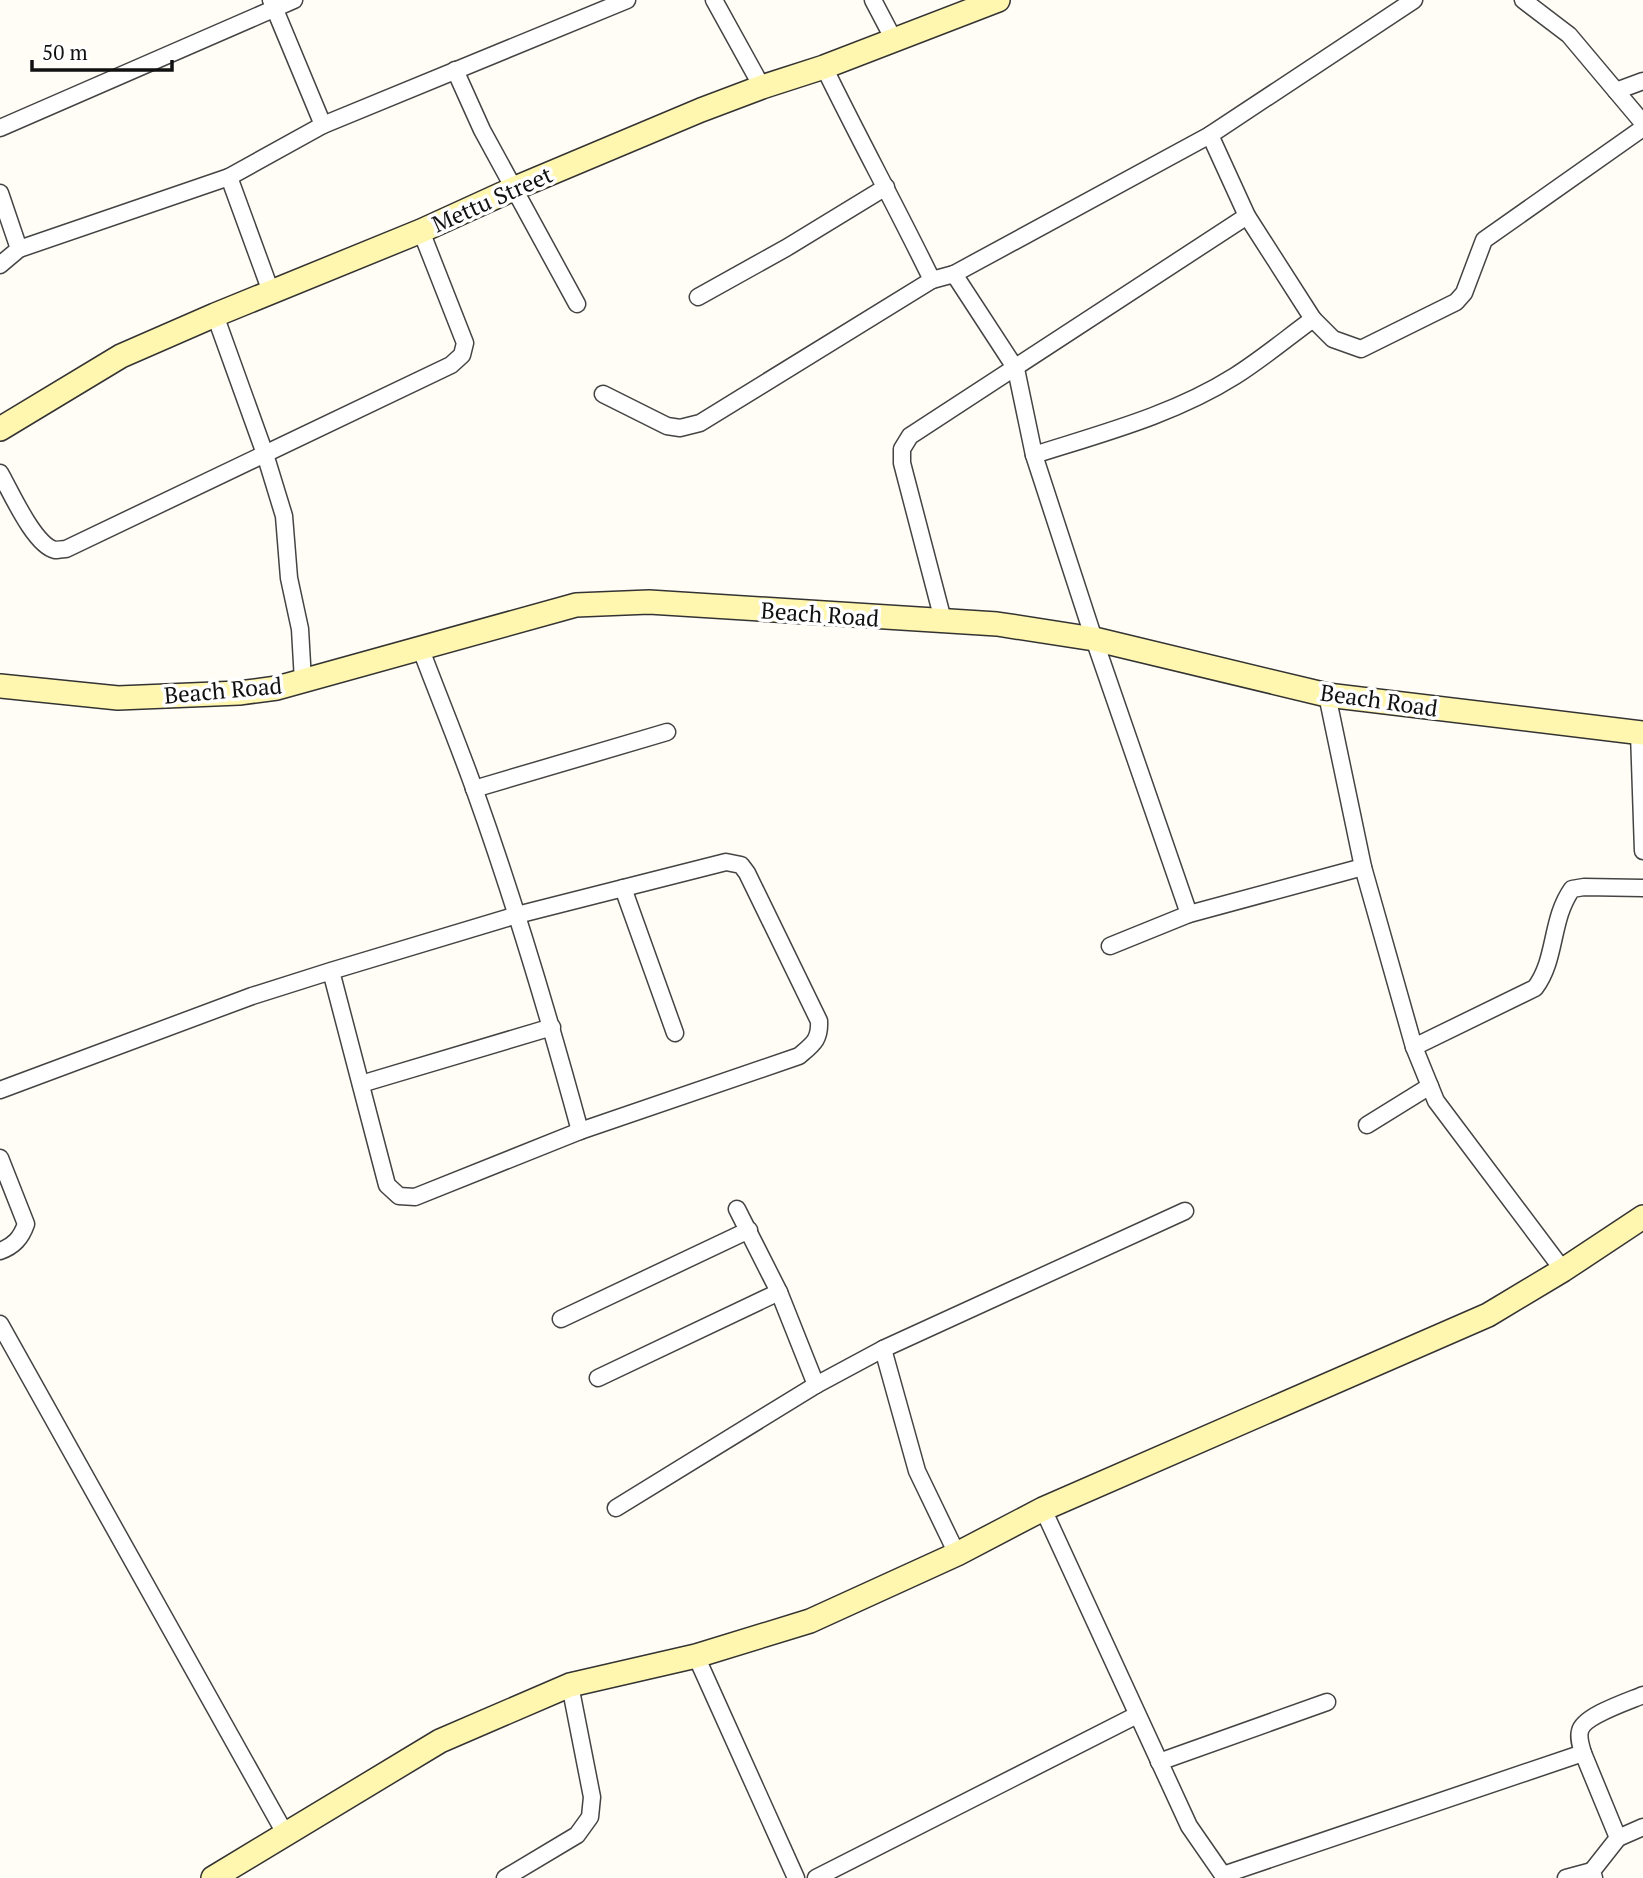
<svg xmlns="http://www.w3.org/2000/svg" width="1643" height="1878" font-family="'PT Serif',serif">
<style>
.lines{fill:none;stroke-linecap:round;stroke-linejoin:round}
.street-casing{stroke:#444;stroke-width:19}
.secondary-casing{stroke:#333;stroke-width:26}
.street{stroke:#fff;stroke-width:16}
.secondary{stroke:#fff6b0;stroke-width:23}
.labels{text-anchor:middle;dominant-baseline:central;stroke-width:7;stroke-linejoin:round;paint-order:stroke}
.street-label{font-size:23px;fill:#111;stroke:#fff}
</style>
<rect width="100%" height="100%" fill="#fffdf5"/>
<g class="lines">
<g class="street-casing">
<g id="street">
<path d="M271 0 323 125"/>
<path d="M714 0 762 87"/>
<path d="M873 0 894 40"/>
<path d="M1523 0 1569 35 1643 123"/>
<path d="M824 67C859 139 897 208 932 280L954 274 1016 369 1034 455 1094 639 1189 914"/>
<path d="M455 70 482 130 577 304"/>
<path d="M1616 91 1643 81"/>
<path d="M0 128 294 0"/>
<path d="M229 177 271 292"/>
<path d="M0 193 19 249"/>
<path d="M0 265 19 249 229 177 323 125 627 0"/>
<path d="M954 274 1210 135"/>
<path d="M698 297 786 248 886 187"/>
<path d="M215 315 265 454 284 516 289 578 300 629 303 681"/>
<path d="M1313 319 1333 339 1361 349 1456 302 1464 293 1484 240 1643 128"/>
<path d="M603 394 667 426 680 428 700 423 932 280"/>
<path d="M1034 455C1103 433 1173 415 1235 376 1262 359 1287 338 1313 319L1247 216 1210 135 1414 0"/>
<path d="M0 473C11 492 34 545 55 550 58 550 62 549 66 549L451 365 462 355 465 343 421 231"/>
<path d="M943 620 902 463V449L910 436 1247 216"/>
<path d="M420 647C438 695 458 743 475 791 515 903 549 1017 580 1131"/>
<path d="M1327 695 1363 867 1414 1047 1436 1101 1563 1270"/>
<path d="M1639 733 1643 851"/>
<path d="M474 789 667 732"/>
<path d="M623 888 675 1033"/>
<path d="M1110 946 1189 914 1363 867"/>
<path d="M1414 1047 1535 988C1557 959 1550 920 1572 889L1584 887 1643 888"/>
<path d="M361 1084 552 1027"/>
<path d="M0 1090 252 996 331 971 517 915 726 862 741 865 747 873 819 1021C820 1040 813 1044 799 1056L580 1131 415 1197 399 1196 387 1185 331 971"/>
<path d="M1367 1125 1430 1086"/>
<path d="M0 1158 26 1224C21 1238 14 1246 0 1251"/>
<path d="M737 1209 779 1292 816 1385"/>
<path d="M561 1319 749 1230"/>
<path d="M0 1324 286 1835"/>
<path d="M883 1349 917 1471 957 1554"/>
<path d="M598 1378 779 1292"/>
<path d="M616 1508 816 1385 883 1349 1185 1211"/>
<path d="M1043 1509 1189 1826 1225 1878"/>
<path d="M696 1656 796 1878"/>
<path d="M1159 1762 1327 1702"/>
<path d="M1618 1838 1643 1827"/>
<path d="M1223 1875 1583 1753"/>
<path d="M505 1878 577 1835 590 1817 592 1797 570 1685"/>
<path d="M816 1878 1137 1715"/>
<path d="M1566 1878 1592 1871"/>
<path d="M1594 1878 1592 1871 1618 1838 1583 1753C1581 1746 1578 1738 1580 1731 1583 1716 1629 1701 1643 1695"/>
</g>
</g>
<g class="secondary-casing">
<g id="secondary">
<path d="M0 429 121 356 215 315 421 231 513 189 701 110 762 87 824 67 998 0"/>
<path d="M0 686 118 698 239 693 277 688 576 605 649 602 997 624 1094 639 1327 695 1643 733"/>
<path d="M213 1878 440 1741 570 1685 696 1656 810 1621 957 1554 1043 1509 1488 1315 1563 1270 1643 1217"/>
</g>
</g>
<use href="#street" class="street"/>
<use href="#secondary" class="secondary"/>
</g>
<g class="labels">
<g class="street-label">
<text transform="translate(492 199) rotate(-24)">Mettu Street</text>
<text transform="translate(820 614) rotate(4)">Beach Road</text>
<text transform="translate(223 690) rotate(-5)">Beach Road</text>
<text transform="translate(1379 700) rotate(8)">Beach Road</text>
</g>
</g>
<path d="M32 60v10h140v-10" fill="none" stroke="#111111" stroke-width="3.5"/>
<text x="42" y="60" font-size="21" fill="#111111" stroke="#ffffff" stroke-width="5" paint-order="stroke">50 m</text>
</svg>
